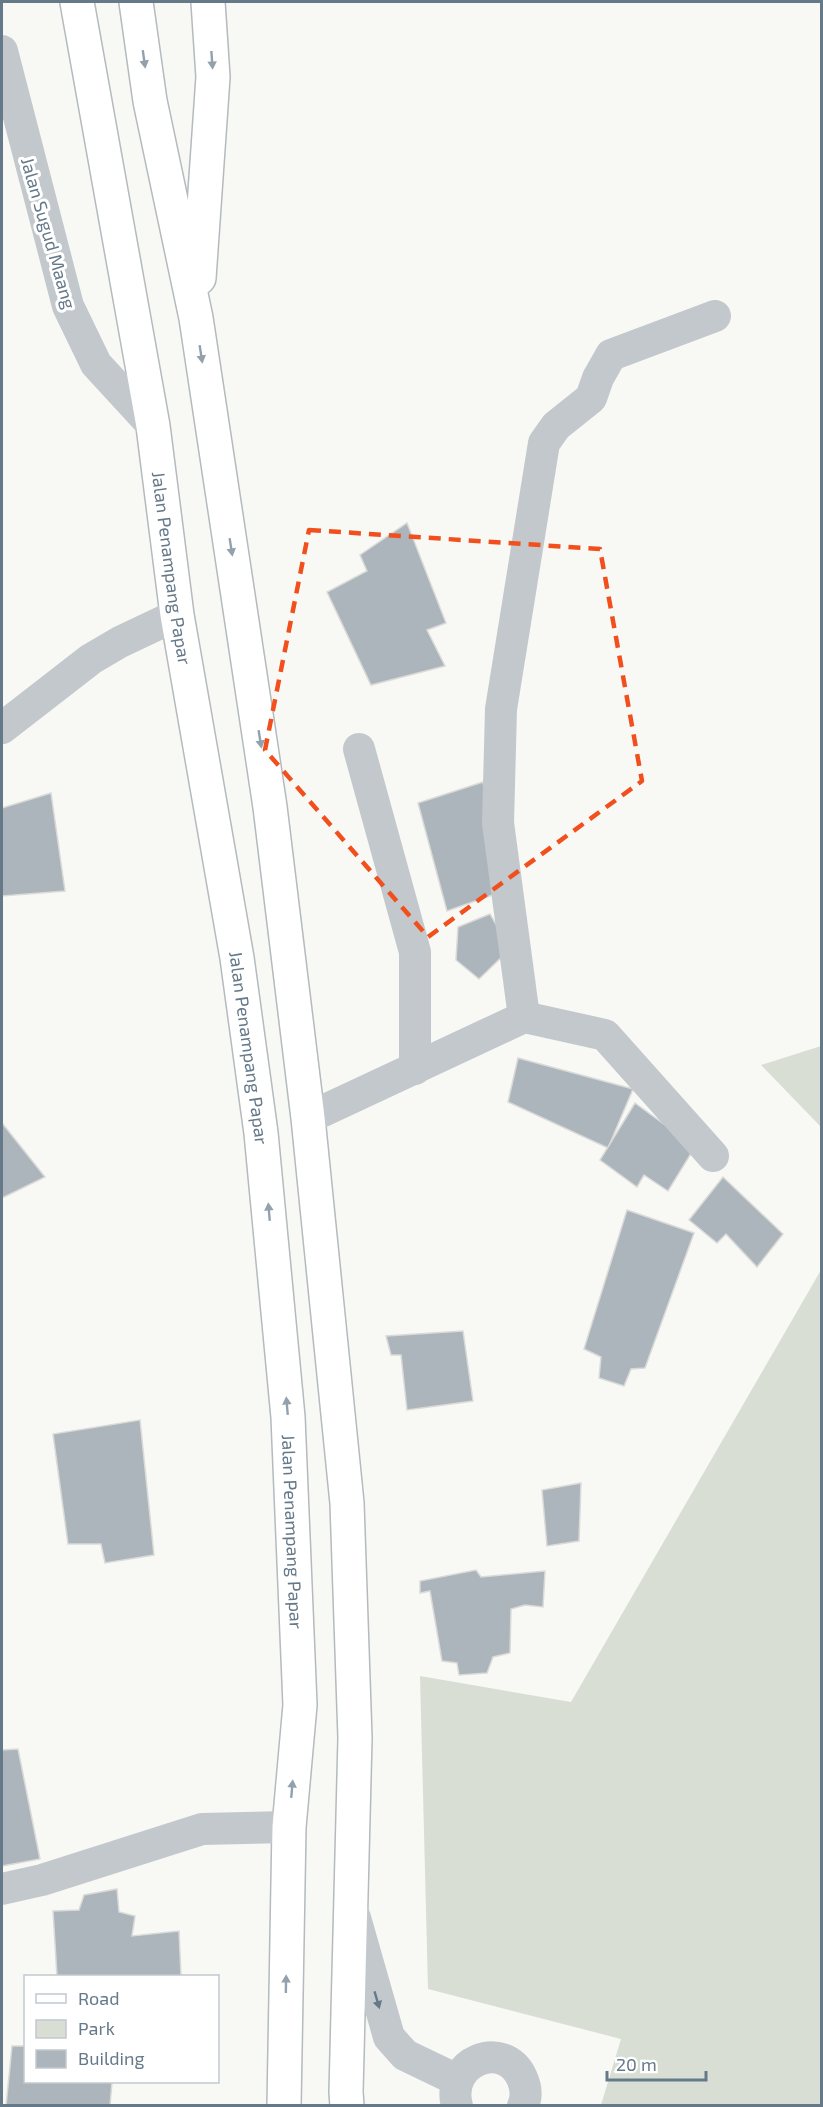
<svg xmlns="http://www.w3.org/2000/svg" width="823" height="2107" font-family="'Exo 2',sans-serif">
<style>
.green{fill:#d8ded4}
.building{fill:#acb5bb;stroke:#dadad8;stroke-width:1.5}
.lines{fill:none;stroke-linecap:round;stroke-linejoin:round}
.major-casing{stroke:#b4babe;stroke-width:36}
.minor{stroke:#c3c8cc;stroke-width:32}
.major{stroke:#fff;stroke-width:33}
.oneway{fill:#93a1ac}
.oneway2{fill:#657989}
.marked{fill:none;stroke:#f14f1d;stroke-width:4.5;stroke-dasharray:12 8;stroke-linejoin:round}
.labels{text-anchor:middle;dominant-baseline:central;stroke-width:6;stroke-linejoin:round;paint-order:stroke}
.street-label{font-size:18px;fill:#657989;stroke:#fff}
</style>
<rect width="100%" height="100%" fill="#f8f9f5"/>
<g class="green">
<path d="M821 1046H822L821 1127 761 1065Z"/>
<path d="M821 1270V2105H601L621 2039 428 1989 420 1676 571 1702Z"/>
</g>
<g class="building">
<path d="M407 523 446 623 427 630 445 666 371 685 327 592 367 571 360 555Z"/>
<path d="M483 782 501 892 447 911 418 803Z"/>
<path d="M51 793 65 891 2 896V808Z"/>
<path d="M490 914 510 949 479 979 456 960 458 927Z"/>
<path d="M518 1058 633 1089 608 1148 508 1102Z"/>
<path d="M635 1103 695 1147 668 1191 644 1175 637 1187 600 1160Z"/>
<path d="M2 1123 45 1177 2 1198Z"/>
<path d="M723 1177 783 1234 757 1267 726 1234 717 1243 689 1220Z"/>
<path d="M627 1210 694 1233 645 1368 631 1369 624 1386 599 1378 601 1357 584 1349Z"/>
<path d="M463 1331 473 1401 407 1410 401 1355H391L386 1336Z"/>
<path d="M140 1420 154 1555 105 1563 101 1544H68L53 1434Z"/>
<path d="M581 1483 579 1541 547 1546 542 1490Z"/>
<path d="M476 1570 481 1577 545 1571 543 1607 525 1605 511 1609 510 1653 493 1657 487 1673 459 1675 457 1663 442 1661 430 1591 420 1593V1581Z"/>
<path d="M18 1749 40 1859 2 1866V1750Z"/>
<path d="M117 1889 119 1912 135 1916 132 1936 179 1931 181 1976H57L53 1911 79 1910 84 1895Z"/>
<path d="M12 2046H26V2082H112L110 2106H6Z"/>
</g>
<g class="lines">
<g class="major-casing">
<g id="major">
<path id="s1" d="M77 2 153 426 177 615 237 958 261 1133 288 1417 300 1705 289 1827 284 2106"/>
<path d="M136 2 150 101 196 318 270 807 308 1118 347 1503 355 1738 346 2092 347 2106"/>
<path d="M199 278 213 77 208 2"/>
</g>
</g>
<g class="minor">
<path d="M2 51 68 306 96 364 153 426"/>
<path d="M2 728 91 659 120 642 177 615"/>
<path d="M359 749 415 952V1069"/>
<path d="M524 1017 498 823 501 709 544 443 556 426 591 398 598 378 611 355 715 316"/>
<path d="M308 1118 524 1017 605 1035 713 1156"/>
<path d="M2 1889 42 1880 202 1829 289 1827"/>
<path d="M355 1918 389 2037 405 2055 457 2080"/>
<path d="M457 2106C445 2061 504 2038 522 2078 526 2087 527 2097 523 2106"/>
</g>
<use href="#major" class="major"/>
</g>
<defs><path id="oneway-solid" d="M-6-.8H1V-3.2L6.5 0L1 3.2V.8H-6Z" transform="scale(1.5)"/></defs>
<g class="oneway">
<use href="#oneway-solid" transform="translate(144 59) rotate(82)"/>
<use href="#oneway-solid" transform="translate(212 60) rotate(86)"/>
<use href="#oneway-solid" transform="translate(201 354) rotate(81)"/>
<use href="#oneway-solid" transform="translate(231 547) rotate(81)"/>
<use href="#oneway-solid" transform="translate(260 739) rotate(81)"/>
<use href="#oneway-solid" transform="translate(269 1212) rotate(-95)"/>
<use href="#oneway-solid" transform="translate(287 1406) rotate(-95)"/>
<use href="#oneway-solid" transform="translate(292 1789) rotate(-85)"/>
<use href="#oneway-solid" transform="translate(286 1984) rotate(-89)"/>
</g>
<use class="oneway2" href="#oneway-solid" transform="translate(377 2000) rotate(74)"/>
<path class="marked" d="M309 530 600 549 642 781 428 937 265 750Z"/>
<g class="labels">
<g class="street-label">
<text transform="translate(49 233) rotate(74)">Jalan Sugud Maang</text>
<text stroke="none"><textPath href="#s1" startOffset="574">Jalan Penampang Papar</textPath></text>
<text stroke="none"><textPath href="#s1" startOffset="1060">Jalan Penampang Papar</textPath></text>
<text stroke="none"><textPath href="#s1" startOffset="1546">Jalan Penampang Papar</textPath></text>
</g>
</g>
<rect width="823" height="2107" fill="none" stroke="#657989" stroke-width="6"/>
<rect x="24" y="1975" width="195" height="108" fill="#ffffff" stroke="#c1c9d0" stroke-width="1.5"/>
<rect x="36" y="1994" width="30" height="9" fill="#ffffff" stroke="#c1c9d0" stroke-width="1.5"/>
<text x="78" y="2005" font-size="18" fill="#657989">Road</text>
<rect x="36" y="2020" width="30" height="18" fill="#d8ded4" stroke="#c1c9d0" stroke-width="1.5"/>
<text x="78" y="2035" font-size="18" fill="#657989">Park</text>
<rect x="36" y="2050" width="30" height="18" fill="#acb5bb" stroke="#c1c9d0" stroke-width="1.5"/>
<text x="78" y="2065" font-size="18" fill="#657989">Building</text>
<path d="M607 2071v9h99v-9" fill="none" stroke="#657989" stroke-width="3"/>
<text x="616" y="2071" font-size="18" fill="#657989" stroke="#ffffff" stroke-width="4.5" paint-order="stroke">20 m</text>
</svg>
